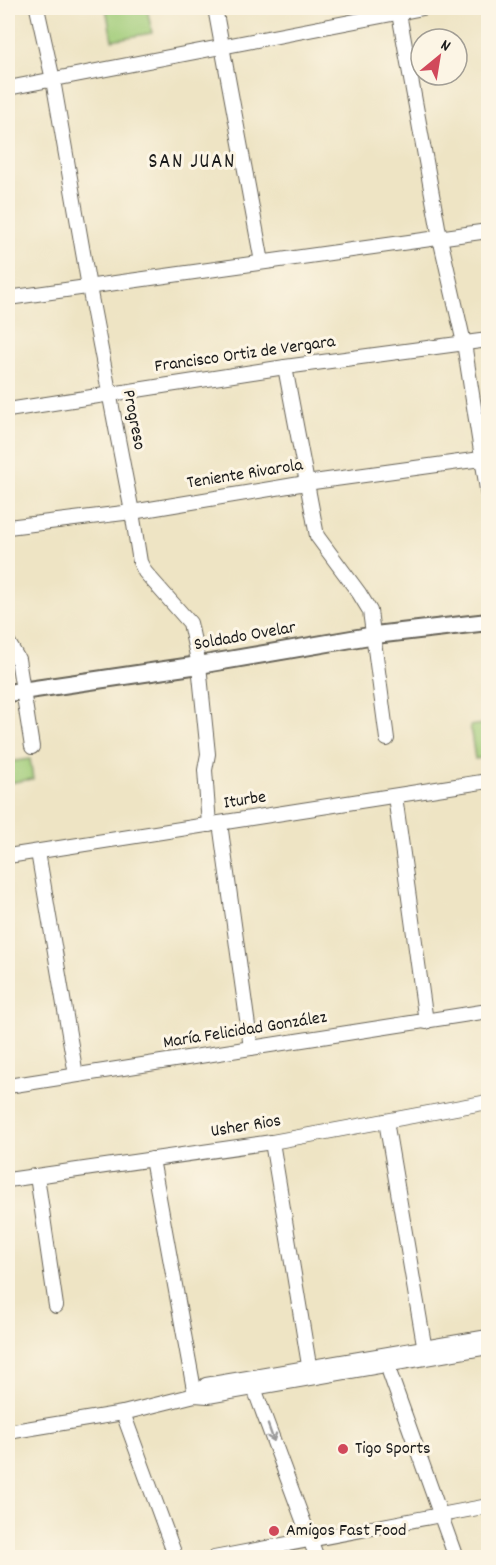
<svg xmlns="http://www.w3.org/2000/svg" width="496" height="1565" font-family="Dekko,sans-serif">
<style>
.green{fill:#a1cc79;stroke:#5e744a;stroke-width:1.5}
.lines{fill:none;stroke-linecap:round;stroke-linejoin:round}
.minor-casing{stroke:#666257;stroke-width:16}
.major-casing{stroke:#666257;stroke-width:20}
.minor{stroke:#fff;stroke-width:14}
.major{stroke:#fff;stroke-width:16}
.oneway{stroke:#999}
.poi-dot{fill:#d1495b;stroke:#fcf5e5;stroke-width:2}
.labels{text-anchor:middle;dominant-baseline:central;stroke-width:6;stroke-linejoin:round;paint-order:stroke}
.street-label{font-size:18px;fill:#1c1c1c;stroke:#fcf5e5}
.poi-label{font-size:18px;fill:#1c1c1c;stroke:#fcf5e5;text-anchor:start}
.quarter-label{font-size:21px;letter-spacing:1.5px;fill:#1c1c1c;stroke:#fcf5e5}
</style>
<rect width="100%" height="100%" fill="#fcf5e5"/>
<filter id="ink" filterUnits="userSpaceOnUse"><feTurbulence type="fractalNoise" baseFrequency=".0167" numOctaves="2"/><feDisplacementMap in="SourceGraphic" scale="12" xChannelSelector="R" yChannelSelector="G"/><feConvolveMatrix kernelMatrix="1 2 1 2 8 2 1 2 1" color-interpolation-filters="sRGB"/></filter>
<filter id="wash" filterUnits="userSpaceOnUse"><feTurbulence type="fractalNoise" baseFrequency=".008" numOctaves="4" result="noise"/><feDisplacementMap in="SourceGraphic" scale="24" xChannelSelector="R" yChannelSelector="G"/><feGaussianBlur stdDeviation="1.35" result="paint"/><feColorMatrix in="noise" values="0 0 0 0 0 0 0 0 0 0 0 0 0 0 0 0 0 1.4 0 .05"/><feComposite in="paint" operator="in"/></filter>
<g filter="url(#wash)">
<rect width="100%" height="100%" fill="#eee4c4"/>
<g class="green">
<path d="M106 8H147L152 33 112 40Z"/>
<path d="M483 724 488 757 475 759 470 726Z"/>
<path d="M30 759 33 779 8 783V762Z"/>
</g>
</g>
<g filter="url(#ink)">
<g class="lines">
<g class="minor-casing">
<g id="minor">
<path d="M37 8 53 80 89 287 132 512 140 562 145 572 190 623 199 665 208 754 205 770 209 825"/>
<path d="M215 8 262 262"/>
<path d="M398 8 440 238 464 343 488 496"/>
<path d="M8 88 423 8"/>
<path d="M8 298 488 231"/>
<path d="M285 367 317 536 359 593 370 611 387 739"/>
<path d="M8 410 285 367 488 340"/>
<path d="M8 527 132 512 306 483 488 458"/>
<path d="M8 642 18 659 32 747"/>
<path d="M395 796 426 1022"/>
<path d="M220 823 251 1048"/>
<path d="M38 852 76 1075"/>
<path d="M8 856 488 781"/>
<path d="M8 1086 488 1011"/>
<path d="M386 1121 426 1356"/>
<path d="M272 1142 311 1377"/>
<path d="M152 1159 195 1395"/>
<path d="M37 1176 56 1306"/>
<path d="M8 1180 272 1142 488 1102"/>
<path d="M384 1357 456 1558"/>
<path d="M251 1380 317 1558"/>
<path d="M199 1394 206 1385 488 1337"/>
<path d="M123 1413 176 1558"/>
<path d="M8 1432 123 1413 195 1395 208 1396 488 1347"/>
<path d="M214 1558 488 1506"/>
</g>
</g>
<g class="major-casing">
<path id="major" d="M8 693 199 665 375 635 488 622"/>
</g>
<use href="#minor" class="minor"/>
<use href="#major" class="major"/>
</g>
<defs><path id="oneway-shaft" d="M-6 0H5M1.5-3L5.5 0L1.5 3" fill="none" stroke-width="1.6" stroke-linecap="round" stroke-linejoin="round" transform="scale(1.5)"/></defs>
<use class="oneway" href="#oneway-shaft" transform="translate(271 1433) rotate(70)"/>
</g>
<g class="poi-dot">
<circle cx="343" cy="1449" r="6"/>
<circle cx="274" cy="1531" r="6"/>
</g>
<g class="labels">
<g class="street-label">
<text transform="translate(245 355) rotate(-8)">Francisco Ortiz de Vergara</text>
<text transform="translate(133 420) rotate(79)">Progreso</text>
<text transform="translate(245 475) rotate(-9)">Teniente Rivarola</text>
<text transform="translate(245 637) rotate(-10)">Soldado Ovelar</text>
<text transform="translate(245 801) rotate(-9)">Iturbe</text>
<text transform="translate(245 1031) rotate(-9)">María Felicidad González</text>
<text transform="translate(246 1127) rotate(-9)">Usher Rios</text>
</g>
<g class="poi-label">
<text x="355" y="1449">Tigo Sports</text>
<text x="286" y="1531">Amigos Fast Food</text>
</g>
<g class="quarter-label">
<text x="192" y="163">SAN JUAN</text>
</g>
</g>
<rect width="496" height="1565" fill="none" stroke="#fcf5e5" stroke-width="30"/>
<g transform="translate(439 57) rotate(30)"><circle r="28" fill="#fcf5e5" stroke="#a29e95" stroke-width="1.5"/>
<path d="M0-4.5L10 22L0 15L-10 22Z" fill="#d1495b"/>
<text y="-9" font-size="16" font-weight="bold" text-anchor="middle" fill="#1c1c1c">N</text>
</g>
</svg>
